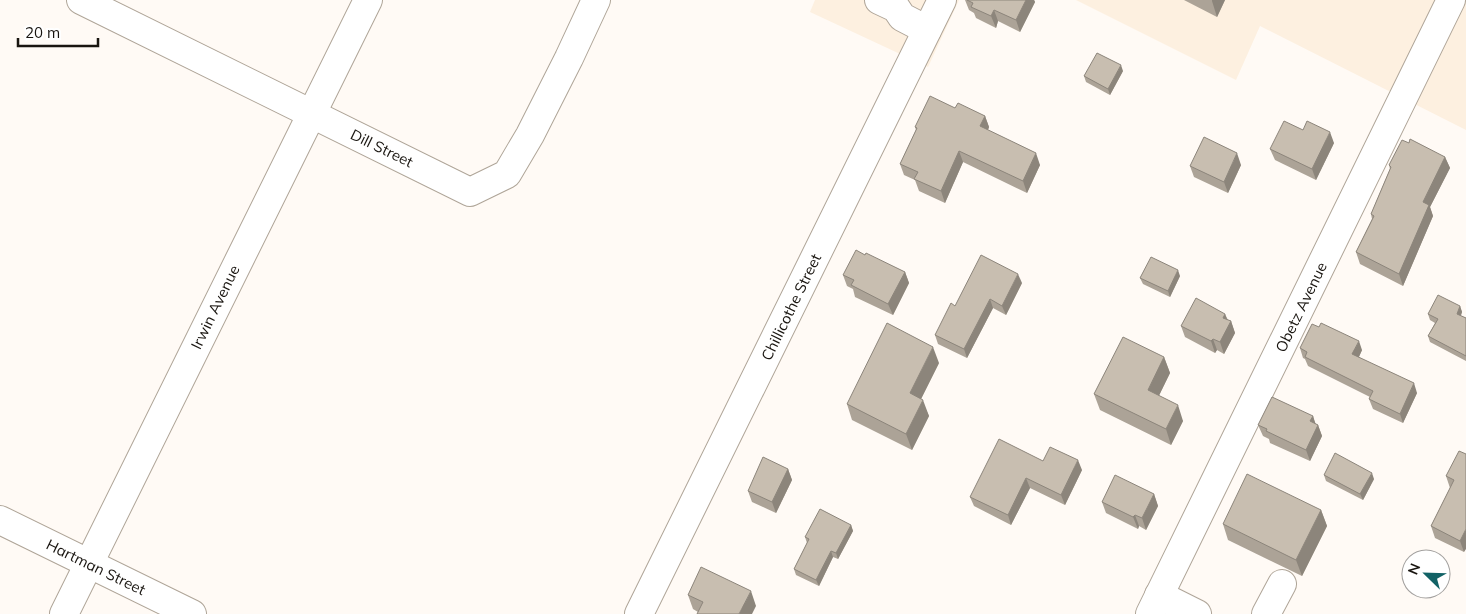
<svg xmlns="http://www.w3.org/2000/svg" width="1466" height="614" font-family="Mulish,sans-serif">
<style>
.built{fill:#fdf0e0}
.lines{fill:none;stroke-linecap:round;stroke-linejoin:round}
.minor-casing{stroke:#afa598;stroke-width:30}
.minor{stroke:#fff;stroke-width:28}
.wall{fill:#aca397}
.shaded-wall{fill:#8c857b}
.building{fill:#c8beb0;stroke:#8c857b}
.labels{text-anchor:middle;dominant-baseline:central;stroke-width:5;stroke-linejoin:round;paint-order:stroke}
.street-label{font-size:15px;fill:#191510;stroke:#fff}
</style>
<rect width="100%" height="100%" fill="#fffaf5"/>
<g class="built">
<path d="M815 0H959L928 67 810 12Z"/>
<path d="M1076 0H1466V130L1260 26 1236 80Z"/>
</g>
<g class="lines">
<g class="minor-casing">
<g id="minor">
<path d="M81 0 470 192 507 174 530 135 569 58 596 0"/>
<path d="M879 0 896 8 902 17 927 30"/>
<path d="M0 520 192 614"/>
<path d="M1159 595 1197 614"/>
<path d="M64 614 368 0"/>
<path d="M639 614 942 0"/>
<path d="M1150 614 1451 0"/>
<path d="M1266 614 1282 584"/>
</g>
</g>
<use href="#minor" class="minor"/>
</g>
<g class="wall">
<path d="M965 0H1034L1035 2 1020 32 998 21 996 28 976 18 974 13 969 10Z"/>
<path d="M1184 0H1225L1217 17Z"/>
<path d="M1123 71 1110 95 1086 82 1084 76Z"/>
<path d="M955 108 985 116 989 127 988 130 1040 165 1027 193 963 162 945 203 919 191 915 180 904 175 900 164 916 130 915 127Z"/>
<path d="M1303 130 1334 143 1316 180 1275 160 1270 149Z"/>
<path d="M1409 143 1445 157 1450 168 1430 207 1433 216 1403 286 1360 264 1356 252 1372 219 1371 214 1390 169 1389 165Z"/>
<path d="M1241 165 1228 193 1194 177 1190 166Z"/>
<path d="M865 255 905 272 909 283 893 315 855 297 853 289 847 286 843 275Z"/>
<path d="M1180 276 1170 297 1143 284 1140 278Z"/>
<path d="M1022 283 1006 315 993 308 967 358 938 344 935 335 955 306Z"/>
<path d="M1460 306 1462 312 1461 316 1466 318V361L1430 342 1428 336 1435 323 1430 320 1428 314Z"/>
<path d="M1225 314 1228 320 1231 321 1235 333 1224 354 1217 350 1215 353 1185 337 1181 326Z"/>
<path d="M1300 348 1362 350 1359 357 1417 393 1403 423 1373 409 1369 399 1370 397 1308 366 1305 359 1303 358Z"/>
<path d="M1164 357 1170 373 1159 395 1183 421 1171 445 1100 410 1094 394Z"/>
<path d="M939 363 921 399 929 416 912 450 852 420 847 404Z"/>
<path d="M1313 416 1315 424 1318 425 1322 436 1310 461 1270 443 1269 439 1263 436 1258 425Z"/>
<path d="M1466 454 1464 552 1435 538 1431 526 1450 488 1446 476Z"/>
<path d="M1043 461 1082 470 1065 505 1030 488 1011 525 974 506 970 497Z"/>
<path d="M788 469 792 480 776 513 752 502 748 491Z"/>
<path d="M1324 475 1374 479 1363 500 1326 481Z"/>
<path d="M1154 494 1158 506 1146 530 1139 526 1138 529 1106 513 1102 502Z"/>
<path d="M1321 510 1327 526 1302 576 1228 540 1223 524Z"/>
<path d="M851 525 853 531 838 559 833 557 819 586 796 575 794 569 807 543 805 537Z"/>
<path d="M688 595 756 606 698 612 693 609Z"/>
</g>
<g class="shaded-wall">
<path d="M1026 0H1034L1035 2 1020 32 1016 20Z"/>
<path d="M1212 0H1225L1217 17 1212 1Z"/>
<path d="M994 10 998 21 996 28 991 16Z"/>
<path d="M1121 65 1123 71 1110 95 1108 89Z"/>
<path d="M985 116 989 127 985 137 980 126Z"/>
<path d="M1330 132 1334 143 1316 180 1312 169Z"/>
<path d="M959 151 963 162 945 203 941 191Z"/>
<path d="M1036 153 1040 165 1027 193 1023 181Z"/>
<path d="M1237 153 1241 165 1228 193 1224 182Z"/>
<path d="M1445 157 1450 168 1430 207 1433 216 1403 286 1399 274 1423 202Z"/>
<path d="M1178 270 1180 276 1170 297 1168 291Z"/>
<path d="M905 272 909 283 893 315 888 304Z"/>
<path d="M1018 274 1022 283 1006 315 1002 306Z"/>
<path d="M990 299 993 308 967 358 964 349Z"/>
<path d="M1460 306 1462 312 1459 319 1457 314Z"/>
<path d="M1225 314 1229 325 1231 321 1235 333 1224 354 1220 342 1223 318Z"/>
<path d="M1213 339 1217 350 1215 353 1211 341Z"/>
<path d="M1359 341 1362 350 1356 363 1352 354Z"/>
<path d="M933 347 939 363 916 409 910 393Z"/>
<path d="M1164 357 1170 373 1154 406 1148 390Z"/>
<path d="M1414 383 1417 393 1403 423 1400 414Z"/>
<path d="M923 400 929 416 912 450 906 434Z"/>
<path d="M1178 405 1183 421 1171 445 1166 429Z"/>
<path d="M1313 416 1317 428 1318 425 1322 436 1310 461 1306 450 1310 421Z"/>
<path d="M1078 460 1082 470 1065 505 1061 495Z"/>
<path d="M788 469 792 480 776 513 772 502Z"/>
<path d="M1372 473 1374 479 1363 500 1360 494Z"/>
<path d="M1026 478 1030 488 1011 525 1008 515Z"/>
<path d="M1154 494 1158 506 1146 530 1142 518Z"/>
<path d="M1321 510 1327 526 1302 576 1296 560Z"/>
<path d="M1135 515 1139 526 1138 529 1133 517Z"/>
<path d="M851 525 853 531 838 559 836 553Z"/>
<path d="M1466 529V549L1464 552 1460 541Z"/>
<path d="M831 551 833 557 819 586 816 580Z"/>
<path d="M751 591 756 606 752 614H739Z"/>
</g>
<g class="building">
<path d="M967 0H1026L1016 20 994 10 991 16 971 7 973 3Z"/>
<path d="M1097 53 1121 65 1108 89 1084 76Z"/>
<path d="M930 96 955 108 958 103 985 116 980 126 1036 153 1023 181 959 151 941 191 914 179 918 172 900 164 917 128 915 127Z"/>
<path d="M1284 121 1303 130 1307 121 1330 132 1312 169 1270 149Z"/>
<path d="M1204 137 1237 153 1224 182 1190 166Z"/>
<path d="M1410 139 1445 157 1423 202 1429 205 1399 274 1356 252 1374 216 1371 214 1391 167 1389 165 1402 140 1409 143Z"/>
<path d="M856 250 865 255 866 253 905 272 888 304 851 285 854 280 843 275Z"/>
<path d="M981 255 1018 274 1002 306 990 299 964 349 935 335 951 303 955 306Z"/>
<path d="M1151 257 1178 270 1168 291 1140 278Z"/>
<path d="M1438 295 1460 306 1457 314 1466 318V356L1428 336 1438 319 1428 314Z"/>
<path d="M1196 298 1225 314 1223 318 1231 321 1220 342 1213 339 1211 341 1181 326Z"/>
<path d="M887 323 933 347 910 393 923 400 906 434 847 404Z"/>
<path d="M1321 323 1359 341 1352 354 1414 383 1400 414 1369 399 1373 391 1305 357 1307 352 1300 348 1312 324 1319 327Z"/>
<path d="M1123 337 1164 357 1148 390 1178 405 1166 429 1094 394Z"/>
<path d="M1272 397 1313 416 1310 421 1318 425 1306 450 1266 431 1267 429 1258 425Z"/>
<path d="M999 439 1043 461 1050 447 1078 460 1061 495 1026 478 1008 515 970 497Z"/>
<path d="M1459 451 1466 454V529L1460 541 1431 526 1454 480 1446 476Z"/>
<path d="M1335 453 1372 473 1360 494 1324 475Z"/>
<path d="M763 457 788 469 772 502 748 491Z"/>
<path d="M1247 474 1321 510 1296 560 1223 524Z"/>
<path d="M1115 475 1154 494 1142 518 1135 515 1133 517 1102 502Z"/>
<path d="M820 509 851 525 836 553 831 551 816 580 794 569 809 539 805 537Z"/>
<path d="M701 567 751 591 739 614H697L703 602 688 595Z"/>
</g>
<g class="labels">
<g class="street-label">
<text transform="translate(382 148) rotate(26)">Dill Street</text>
<text transform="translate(215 307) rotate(-64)">Irwin Avenue</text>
<text transform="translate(791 307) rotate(-64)">Chillicothe Street</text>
<text transform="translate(1301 307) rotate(-64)">Obetz Avenue</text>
<text transform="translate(96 567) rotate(26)">Hartman Street</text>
</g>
</g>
<g transform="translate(1426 574) rotate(293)"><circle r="24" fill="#ffffff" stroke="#a3a19f"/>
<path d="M0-4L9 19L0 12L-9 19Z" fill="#126266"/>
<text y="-8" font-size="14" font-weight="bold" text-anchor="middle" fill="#191510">N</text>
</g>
<path d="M18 38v8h80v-8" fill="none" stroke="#191510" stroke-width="2.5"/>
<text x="25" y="38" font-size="15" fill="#191510" stroke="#ffffff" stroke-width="4" paint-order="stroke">20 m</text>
</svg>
